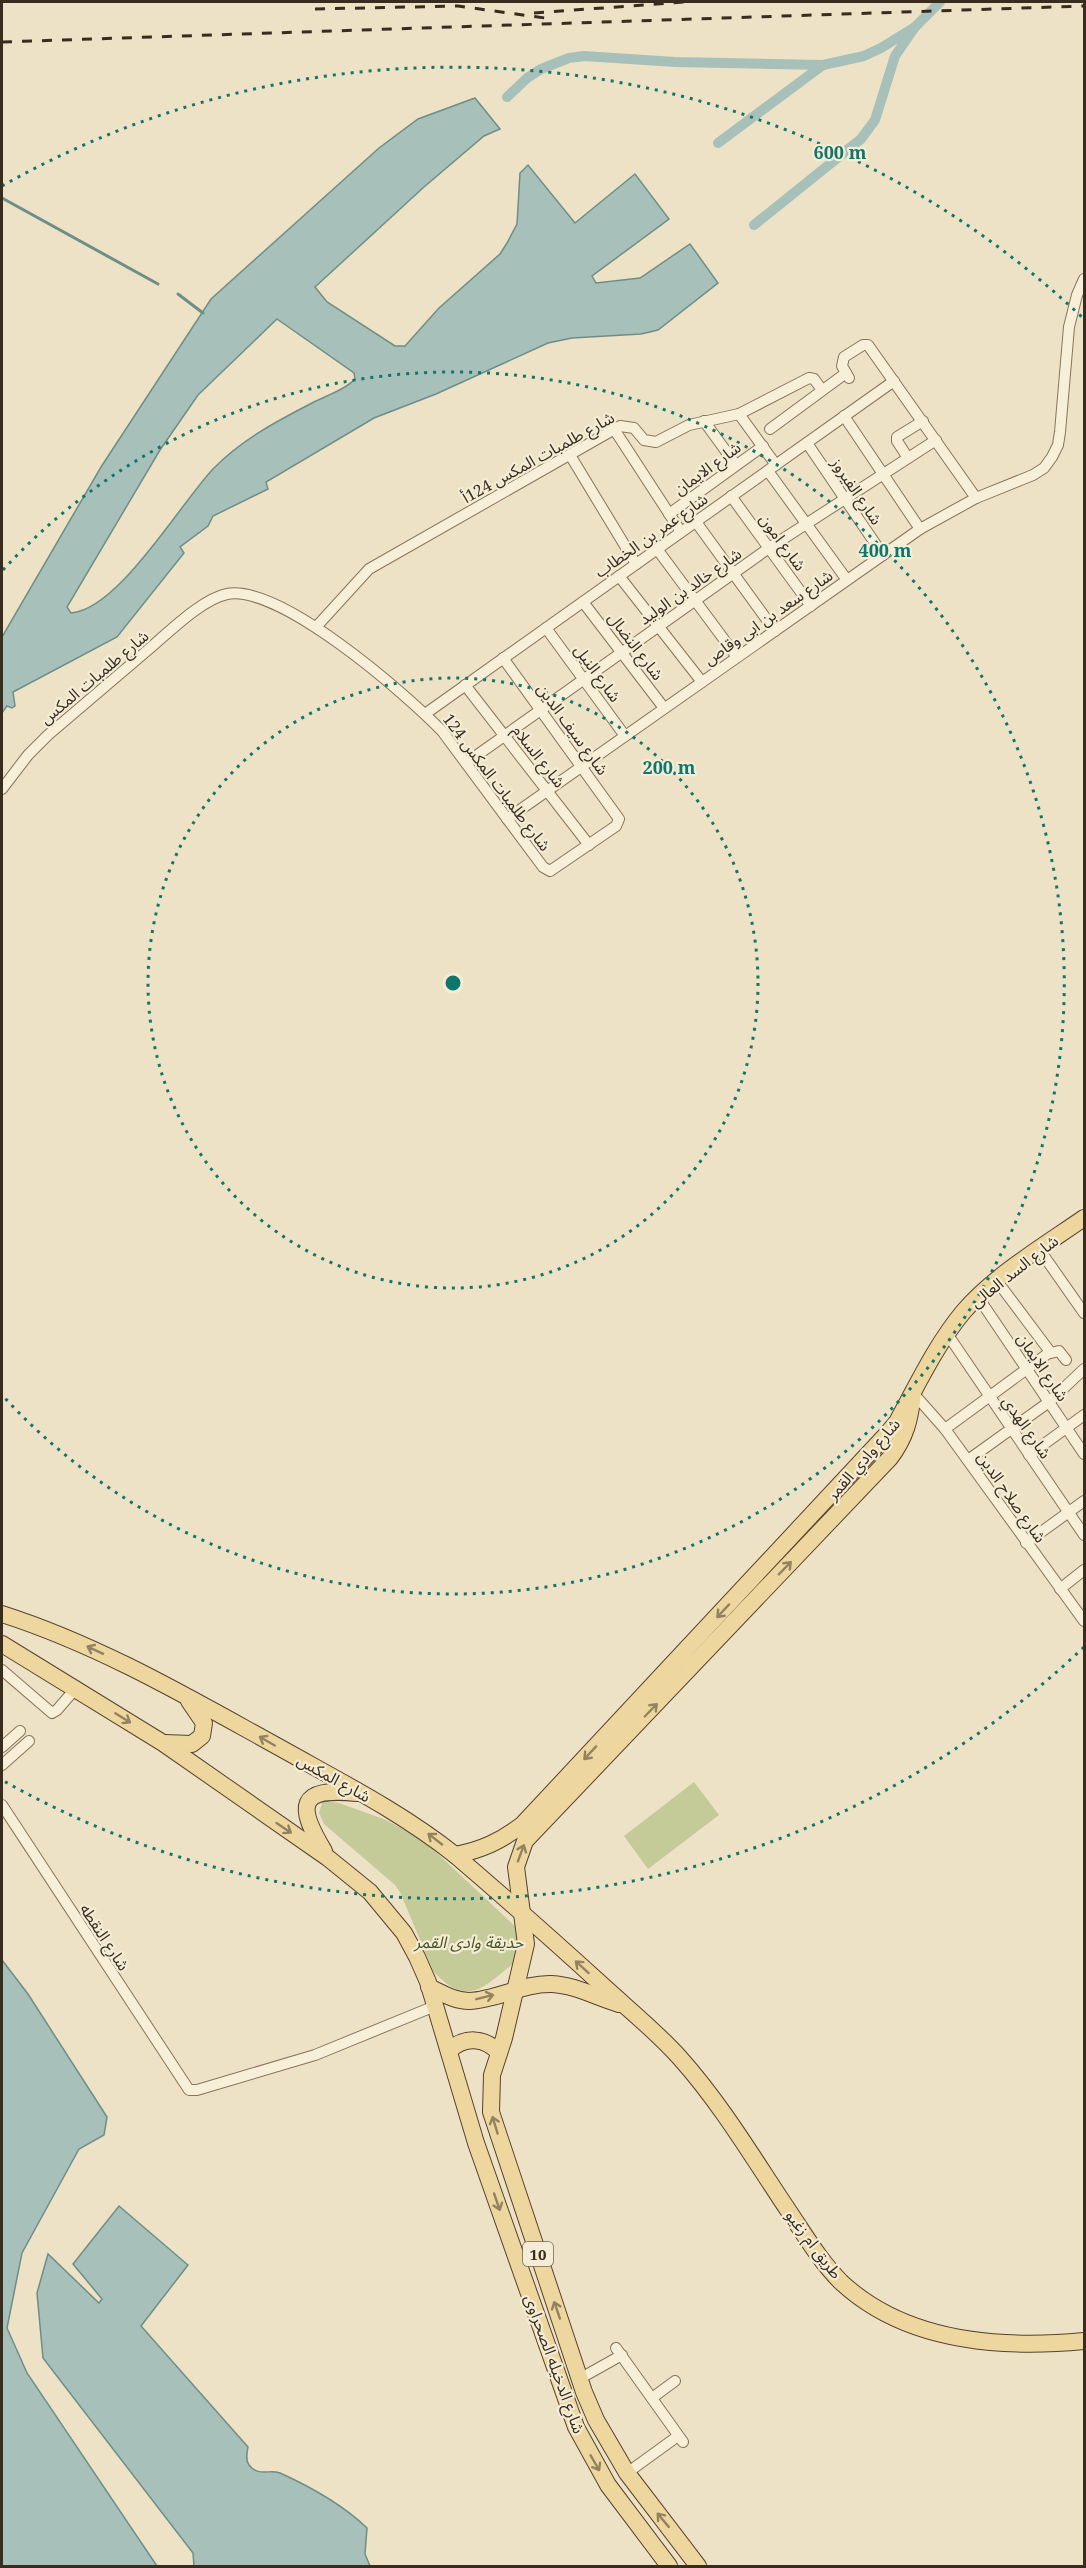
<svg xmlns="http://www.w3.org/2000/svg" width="1086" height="2568" font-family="'Noto Serif','Noto Sans Arabic',serif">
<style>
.green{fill:#c4cb99}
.water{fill:#a7c0b9;stroke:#6e8e87;stroke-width:1.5;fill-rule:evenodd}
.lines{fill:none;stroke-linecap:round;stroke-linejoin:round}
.stream{stroke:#6e8e87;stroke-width:3}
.canal{stroke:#a7c0b9;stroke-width:10}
.minor-casing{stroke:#87745c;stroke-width:12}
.primary-casing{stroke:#554230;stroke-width:18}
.minor{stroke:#f8efd8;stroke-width:10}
.primary{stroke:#eed79f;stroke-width:16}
.rail{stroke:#382c1f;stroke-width:3;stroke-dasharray:10 10;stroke-linecap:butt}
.oneway{stroke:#93825f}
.ring{fill:none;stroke:#0f766e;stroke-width:3;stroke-dasharray:3 6}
.labels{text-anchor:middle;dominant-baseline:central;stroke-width:4.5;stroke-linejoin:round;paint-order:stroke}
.shield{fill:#f4ecd5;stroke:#706656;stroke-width:1.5}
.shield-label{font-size:15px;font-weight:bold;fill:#382c1f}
.street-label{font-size:16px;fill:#382c1f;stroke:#f4ecd5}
.park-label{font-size:16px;font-style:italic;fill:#475426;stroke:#f4ecd5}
.centre{fill:#0f766e;stroke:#f4ecd5;stroke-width:3}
.ring-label{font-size:18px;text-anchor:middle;font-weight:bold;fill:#0f766e;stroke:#f4ecd5;stroke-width:4.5;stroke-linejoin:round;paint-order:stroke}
</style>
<rect width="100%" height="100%" fill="#ede2c5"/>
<g class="green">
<path d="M694 1782 719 1815 648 1869 624 1836Z"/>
<path d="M326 1801 339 1803 386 1820 422 1839 518 1929 520 1935 514 1963C482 1988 467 2008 433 1971L400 1892 395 1885 324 1824 319 1813 322 1803Z"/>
</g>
<g class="water">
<path d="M475 98 500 129 484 136 424 187 315 287 327 302 395 346H405L439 308 500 254 507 243 517 224 520 173 528 165 575 223 635 174 669 219 592 276 596 283 640 278 690 244 718 283 658 330 641 334 572 338 548 343 436 394 374 418 266 482 268 489 213 516 208 526 180 547 184 553 117 637 13 692 15 706 12 708 7 706 2 713V637L101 467 211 299 379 148 418 119ZM277 319 354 373 355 379C345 390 325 396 312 403 277 421 241 440 213 469 180 504 118 610 71 613L67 607 160 450 198 395Z"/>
<path d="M2 1960 28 1994 107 2117 104 2135 79 2149 22 2253 7 2328 27 2373 157 2566H2Z"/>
<path d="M119 2206 188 2265 141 2326 248 2447C247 2453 245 2460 249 2465 258 2477 270 2469 280 2473 311 2487 342 2504 367 2528L365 2554 370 2566H194L193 2553 43 2358 37 2293 48 2254 99 2303 102 2299 73 2264Z"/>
</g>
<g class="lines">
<g class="stream">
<path d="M2 198 158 284"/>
<path d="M178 294 203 313"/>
</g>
<g class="canal">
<path d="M507 97 527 78 541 69 569 58 584 56 675 62 823 65 864 56 881 48 915 27"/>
<path d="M718 143 823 65"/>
<path d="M754 225 861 139 875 120 895 56 915 27 940 2"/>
</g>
<g class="minor-casing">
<g id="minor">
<path d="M849 378 842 366 844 357 863 345H868L976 498"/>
<path d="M739 414 776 465"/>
<path d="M844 416 920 529"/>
<path d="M704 421 736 465"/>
<path d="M614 429 681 532"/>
<path d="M770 429 846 373"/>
<path d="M807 443 883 555"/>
<path d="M570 455 636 564"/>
<path d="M908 458 897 441V437L923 421"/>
<path d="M768 471 847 580"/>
<path d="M731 496 811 606"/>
<path d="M669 514 763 446"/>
<path d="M696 522 775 631"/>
<path d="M657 549 737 657"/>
<path d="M619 576 702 682"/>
<path d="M583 602 664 708"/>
<path d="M317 626 369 569 620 426 634 428 644 440 656 442 689 425 739 414 809 378 814 379 822 390"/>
<path d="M546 628 625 736"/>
<path d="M465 685 589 845"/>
<path d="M425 714 894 381"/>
<path d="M466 763 769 548 936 440"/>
<path d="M2 789 28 755 48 735C82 706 115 678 149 649 169 632 202 599 227 594 280 584 405 693 442 731L543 867 550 871 616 826 619 819 503 658"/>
<path d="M507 819 920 529 976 498 1033 475 1044 468 1052 457 1058 445 1060 432 1069 327 1077 295 1084 279"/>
<path d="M1039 1249 1084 1313"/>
<path d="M997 1281 1051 1353 1059 1351 1066 1360"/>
<path d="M978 1297 1084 1454"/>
<path d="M948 1335 1084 1535"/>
<path d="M913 1393 945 1429 1084 1621"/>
<path d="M945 1429 1050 1352"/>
<path d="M1029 1455 1084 1415"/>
<path d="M968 1460 1049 1402 1084 1369"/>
<path d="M1026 1543 1084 1501"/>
<path d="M1060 1589 1084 1570"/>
<path d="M2 1670 52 1713 57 1710 76 1688"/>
<path d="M2 1747 20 1731"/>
<path d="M2 1765 29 1741"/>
<path d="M2 1805 189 2090H197L315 2055 435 2006"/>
<path d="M616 2348 683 2442"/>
<path d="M579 2379 622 2355"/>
<path d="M652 2398 675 2381"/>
<path d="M627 2473 678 2436"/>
</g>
</g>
<g class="primary-casing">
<g id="primary">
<path d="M2 1614C102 1646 193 1700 284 1750 343 1783 402 1813 455 1855 504 1897 553 1940 601 1984 627 2008 656 2031 680 2058 722 2105 755 2161 790 2213 806 2237 821 2262 841 2282 905 2342 1001 2349 1084 2341"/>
<path d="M2 1644 163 1743 328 1858 370 1892 404 1933 417 1957 428 1982 476 2143 576 2427 608 2485 669 2566"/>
<path d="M164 1743 192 1744 202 1736 204 1723 189 1701"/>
<path d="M324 1851C297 1806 297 1787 357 1793"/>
<path d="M455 1855C482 1850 501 1841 523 1824L886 1435 897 1422C917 1385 937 1343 964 1311 995 1275 1045 1245 1084 1218"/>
<path d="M429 1987C442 1993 455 2001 469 2001 497 2000 523 1983 552 1984 575 1985 598 1998 619 2004"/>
<path d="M449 2051C464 2036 485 2037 499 2053"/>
<path d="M698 2566 627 2473 596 2420 584 2392 491 2112 492 2075 504 2038 526 1944 516 1867 525 1841 890 1458C906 1437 910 1419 913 1393"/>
</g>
</g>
<use href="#minor" class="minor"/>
<use href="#primary" class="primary"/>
<g class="rail">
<path d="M315 9 458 6 545 18"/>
<path d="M534 13 684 2"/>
<path d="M2 42 1084 6"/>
</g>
</g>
<defs><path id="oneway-shaft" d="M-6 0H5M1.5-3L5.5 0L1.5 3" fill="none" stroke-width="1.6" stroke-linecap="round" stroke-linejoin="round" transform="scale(1.5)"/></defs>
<g class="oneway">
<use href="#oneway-shaft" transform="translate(785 1568) rotate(-46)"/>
<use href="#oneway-shaft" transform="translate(723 1611) rotate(133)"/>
<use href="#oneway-shaft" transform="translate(95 1650) rotate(-155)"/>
<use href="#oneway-shaft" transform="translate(651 1710) rotate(-46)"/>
<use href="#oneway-shaft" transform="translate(123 1718) rotate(32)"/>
<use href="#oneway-shaft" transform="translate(267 1741) rotate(-150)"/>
<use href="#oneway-shaft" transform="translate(590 1753) rotate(133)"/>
<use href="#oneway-shaft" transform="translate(284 1828) rotate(34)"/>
<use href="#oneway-shaft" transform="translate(435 1839) rotate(-142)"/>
<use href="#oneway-shaft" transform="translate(521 1853) rotate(-70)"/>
<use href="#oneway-shaft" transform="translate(582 1967) rotate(-138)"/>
<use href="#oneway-shaft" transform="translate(485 1997) rotate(-14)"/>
<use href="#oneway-shaft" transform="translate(495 2125) rotate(-107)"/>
<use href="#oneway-shaft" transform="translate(497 2202) rotate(71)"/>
<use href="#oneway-shaft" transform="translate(557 2310) rotate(-109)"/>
<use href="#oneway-shaft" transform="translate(595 2463) rotate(60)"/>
<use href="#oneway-shaft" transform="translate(663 2520) rotate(-130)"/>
</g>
<g class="ring">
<circle cx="453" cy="983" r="305"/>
<path d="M3 570A611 611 0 1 1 3 1396"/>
<path d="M1084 1647A916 916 0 0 1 2 1780M2 186A916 916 0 0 1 1084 319"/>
</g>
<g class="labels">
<rect class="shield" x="523" y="2242" width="30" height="24" rx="4.5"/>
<g class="shield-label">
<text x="538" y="2254">10</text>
</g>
<g class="street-label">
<text transform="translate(538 457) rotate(-29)">شارع طلمبات المكس 124أ</text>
<text transform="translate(707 468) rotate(-36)">شارع الايمان</text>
<text transform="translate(857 491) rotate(56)">شارع الفيروز</text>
<text transform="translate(651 535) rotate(-35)">شارع عمر بن الخطاب</text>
<text transform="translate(783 542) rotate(54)">شارع امون</text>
<text transform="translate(690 586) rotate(-35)">شارع خالد بن الوليد</text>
<text transform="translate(768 617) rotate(-35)">شارع سعد بن ابى وقاص</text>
<text transform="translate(636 646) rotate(53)">شارع النضال</text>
<text transform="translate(598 673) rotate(54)">شارع النيل</text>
<text transform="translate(94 677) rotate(-40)">شارع طلمبات المكس</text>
<text transform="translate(573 729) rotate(54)">شارع سيف الدين</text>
<text transform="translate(539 756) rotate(52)">شارع السلام</text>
<text transform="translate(497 782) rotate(53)">شارع طلمبات المكس 124</text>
<text transform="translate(1014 1271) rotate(-38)">شارع السد العالى</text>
<text transform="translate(1043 1367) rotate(56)">شارع الايمان</text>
<text transform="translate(1027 1427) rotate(55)">شارع الهدي</text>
<text transform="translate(863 1459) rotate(-49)">شارع وادي القمر</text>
<text transform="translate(1012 1497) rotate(55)">شارع صلاح الدين</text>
<text transform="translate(334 1778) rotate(29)">شارع المكس</text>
<text transform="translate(105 1937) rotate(57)">شارع النقطه</text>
<text transform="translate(814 2244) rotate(53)">طريق ام زغيو</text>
<text transform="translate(555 2364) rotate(70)">شارع الدخيله الصحراوى</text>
</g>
<g class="park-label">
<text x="469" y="1942">حديقة وادى القمر</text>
</g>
</g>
<circle cx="453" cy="983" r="9" class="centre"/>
<g class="ring-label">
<text x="840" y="159">600 m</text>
<text x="885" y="557">400 m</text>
<text x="669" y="774">200 m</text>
</g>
<rect width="1086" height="2568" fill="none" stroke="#382c1f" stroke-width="6"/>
</svg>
